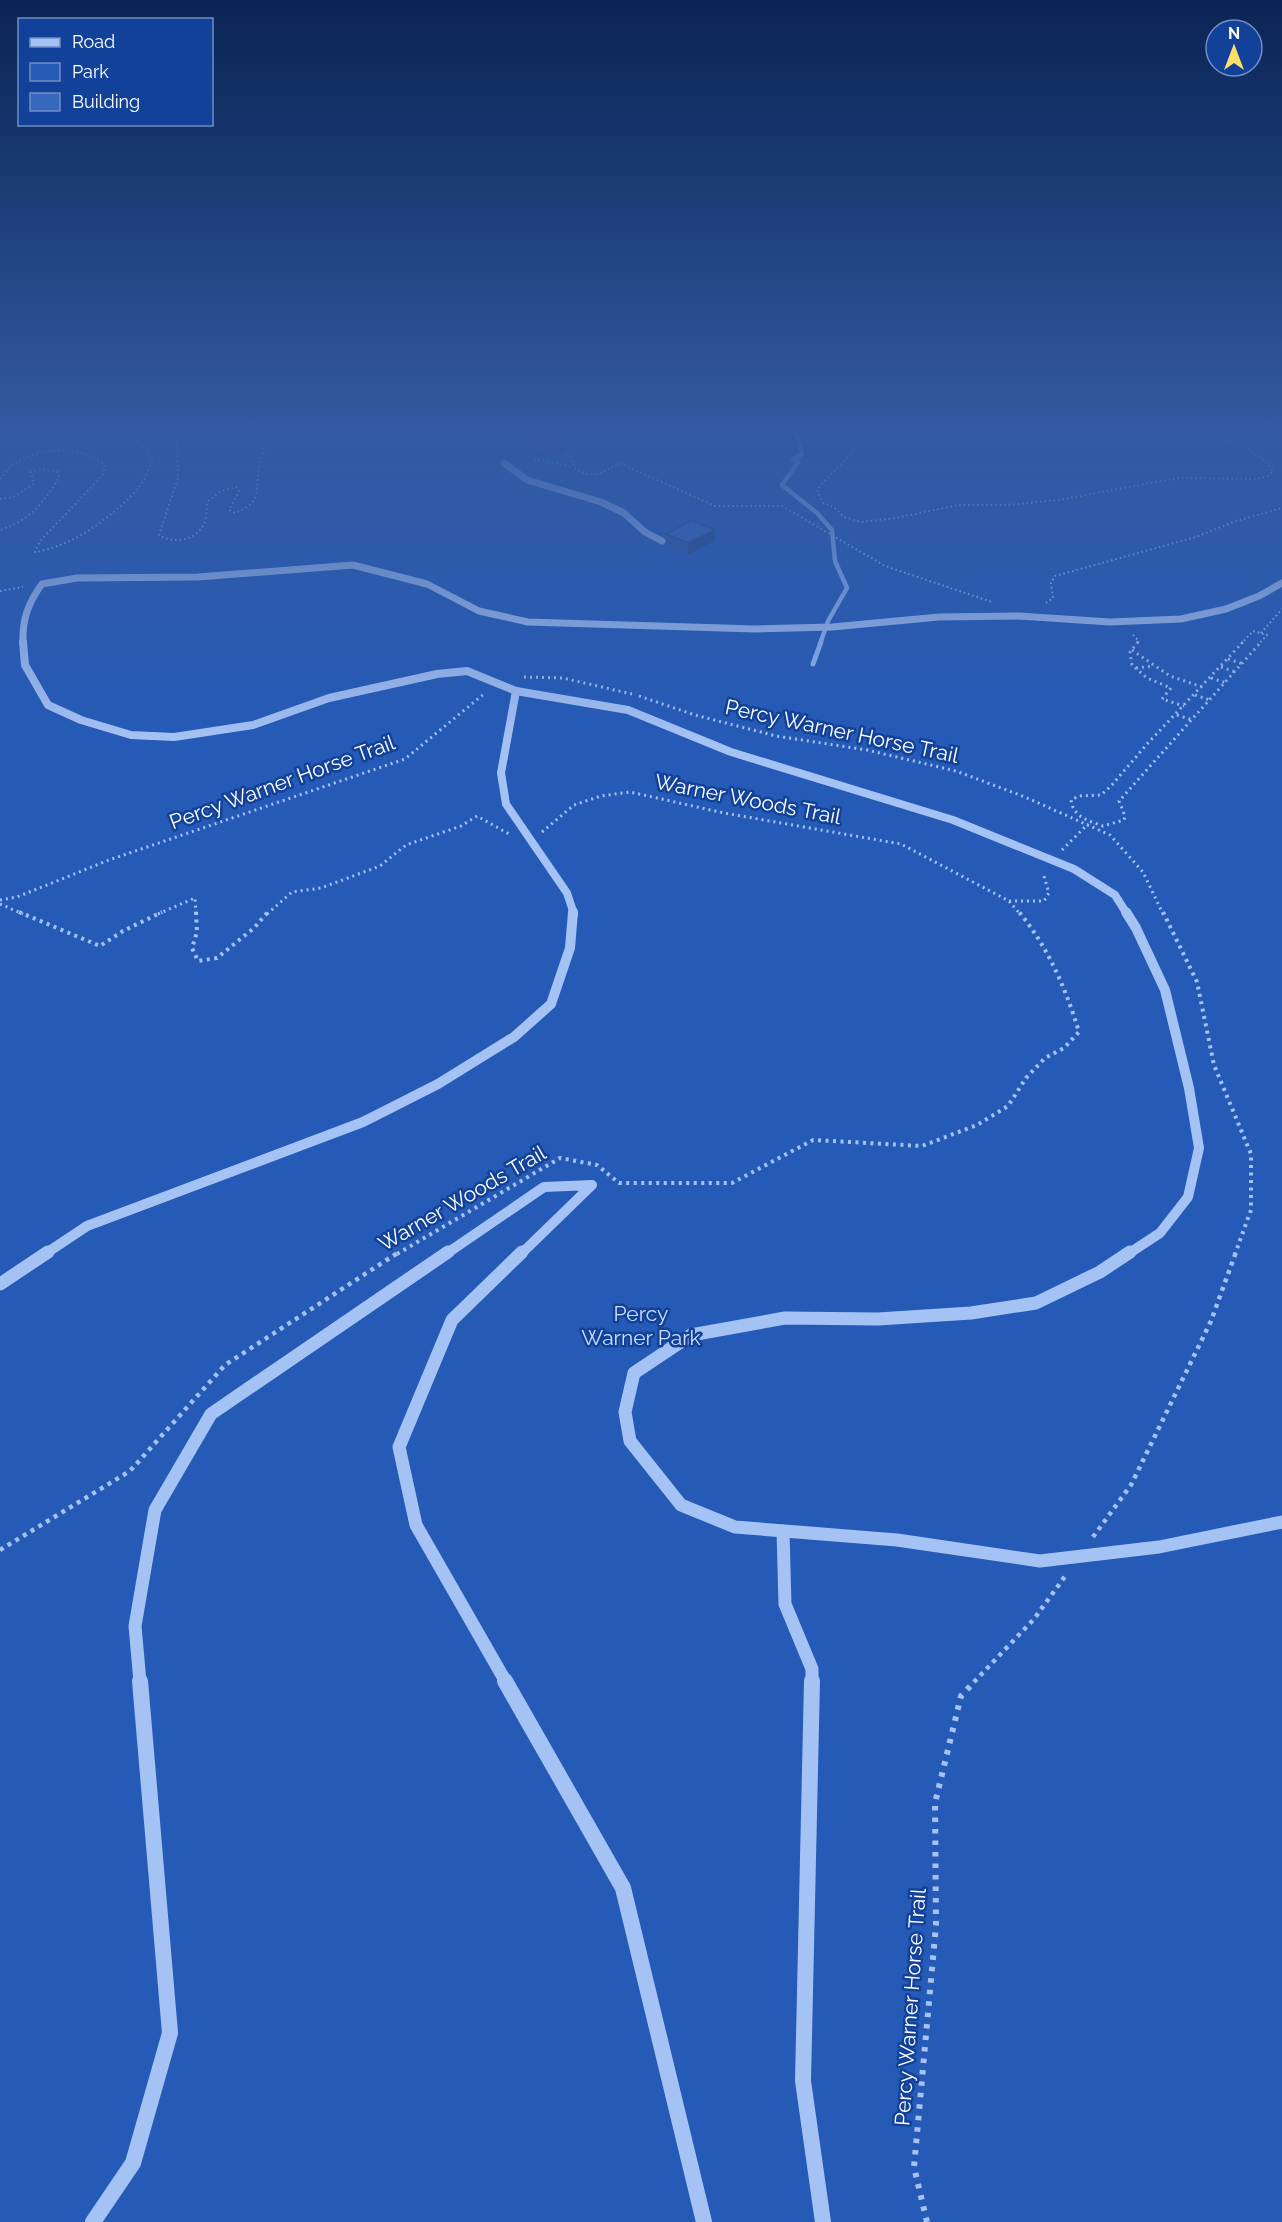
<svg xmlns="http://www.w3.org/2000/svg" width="1282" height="2222" font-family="Raleway,sans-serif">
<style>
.green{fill:#255ab7}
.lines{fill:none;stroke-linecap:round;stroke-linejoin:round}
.stream-far1{stroke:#97bbf7;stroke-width:4.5}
.stream{stroke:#97bbf7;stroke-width:5}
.path-far4{stroke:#a5c2f4;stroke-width:2;stroke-dasharray:1.5 3;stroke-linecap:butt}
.path-far3{stroke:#a5c2f4;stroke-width:3;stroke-dasharray:2 4;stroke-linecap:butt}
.path-far2{stroke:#a5c2f4;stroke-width:4;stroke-dasharray:3 4.5;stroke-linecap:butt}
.path-far1{stroke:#a5c2f4;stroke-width:4.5;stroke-dasharray:4 5;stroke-linecap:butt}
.path{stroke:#a5c2f4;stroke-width:6;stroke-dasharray:4.5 7;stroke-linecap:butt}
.minor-far4{stroke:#a5c2f4;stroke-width:7}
.minor-far3{stroke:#a5c2f4;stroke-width:8}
.minor-far2{stroke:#a5c2f4;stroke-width:10}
.minor-far1{stroke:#a5c2f4;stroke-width:13}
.minor{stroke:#a5c2f4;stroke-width:16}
.wall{fill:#2e59a4}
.shaded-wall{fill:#264986}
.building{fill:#3668bf;stroke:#264986;stroke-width:1.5}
.labels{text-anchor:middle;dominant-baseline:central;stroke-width:5;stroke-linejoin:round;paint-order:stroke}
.street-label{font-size:21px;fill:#fff;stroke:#124199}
.park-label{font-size:21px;fill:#cddffd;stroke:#124199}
</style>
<rect width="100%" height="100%" fill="#124199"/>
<rect class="green" x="0" y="429" width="1282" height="1793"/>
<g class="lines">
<path class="stream-far1" d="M795 429 802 454 793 459 798 462 782 485 817 513 832 530 835 561 847 588 828 621 820 644"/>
<path class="stream" d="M813 664 821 642"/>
<g class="path-far4">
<path d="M154 429 177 442 178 478 159 535C174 545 199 540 205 521 207 515 206 508 208 501L221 491 236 487 239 491 229 510 235 513C265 502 254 487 260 462 263 450 268 441 269 429"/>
<path d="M372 429 381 438 379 444"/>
<path d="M516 429 531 431"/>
<path d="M855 429 856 448C844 463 829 475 817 490L823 503 834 507 844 517 861 522 896 518 958 505H1008L1058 500 1178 478 1255 479 1268 476 1273 471C1252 437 1202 437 1166 429"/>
<path d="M565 449 574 463 573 467C592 480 601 474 619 463L715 506H782L885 566 992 602"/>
<path d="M534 459 573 467"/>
<path d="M0 479C4 474 8 469 13 465 37 447 84 444 105 466L103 475 40 541 35 552C74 546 114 516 139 487 145 480 148 470 152 462L146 450 120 429"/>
<path d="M0 499 13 497 34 484 31 472 41 469 58 472 59 477C44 503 29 521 0 530"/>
<path d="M0 591 23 587"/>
<path d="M1046 603 1053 598 1051 583 1055 576 1196 537 1233 522 1282 508"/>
<path d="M1261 633 1282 609"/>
<path d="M1133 635 1139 641 1137 644"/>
<path d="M1241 644 1253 631 1267 635 1259 644"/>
</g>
<g class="path-far3">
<path d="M1138 642 1130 652 1132 665 1147 678 1171 688 1162 699 1184 706"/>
<path d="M1243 642 1148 743 1111 786 1101 795 1079 796 1071 800C1073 817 1089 821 1103 826L1124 820 1125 816 1119 801 1261 642"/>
<path d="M1132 650 1170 676 1202 687"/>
<path d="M1228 659 1243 664"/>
<path d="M1221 667 1235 672"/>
<path d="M1136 668 1154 666"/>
<path d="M524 677 563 678 632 694"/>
<path d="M1211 678 1226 683"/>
<path d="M1195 695 1210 700"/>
<path d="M639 696 695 715 776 736 867 750 956 771 1025 797 1110 835 1143 872 1163 914"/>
<path d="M1177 715 1192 720"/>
<path d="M542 832 574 805 601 796 630 792 724 813 901 844 1009 901 1020 914"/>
<path d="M1062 850 1088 824"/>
<path d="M0 900 17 897 109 860 405 759 485 693"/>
<path d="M1009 901H1044L1049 893 1043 873"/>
<path d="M0 904 23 914"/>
<path d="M158 914 195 898 196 914"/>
<path d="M267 914 292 892 321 888 380 866 406 845 461 826 477 816 509 834"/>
</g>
<g class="path-far2">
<path d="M19 912 100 946 123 931 162 912"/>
<path d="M196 912 197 932 192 948 198 961 217 958 254 928 268 912"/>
<path d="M1163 912 1197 982 1214 1065 1251 1154V1210L1235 1254"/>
<path d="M397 1254 560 1158 597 1165 619 1183H732L813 1140 922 1146 977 1125 1008 1106 1026 1078 1045 1058 1064 1048 1079 1032C1066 989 1048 947 1019 912"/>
</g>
<g class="path-far1">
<path d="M1093 1537 1131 1485 1211 1321 1236 1252"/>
<path d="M0 1550 130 1471 225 1365 399 1252"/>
<path d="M974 1682 1034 1619 1066 1575"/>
</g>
<path class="path" d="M927 2222 914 2167 936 1925 935 1803 961 1696 975 1681"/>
<g class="minor-far4">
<path d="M504 463 527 480 601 502 624 513 645 532 662 541"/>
<path d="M23 644C22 620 28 603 42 584L77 578 198 577 353 565 427 584 479 611 528 622 755 629 832 627 939 617 1019 616 1110 622 1181 619 1226 609 1259 596 1282 583"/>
</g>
<g class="minor-far3">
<path d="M23 642 25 665 48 705 81 720 131 735 174 737 253 725 329 698 437 674 467 671 516 691 628 710 731 752 953 820 1074 869 1115 895 1127 914"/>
<path d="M516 691 501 773 506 804 567 893 574 914"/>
</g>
<g class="minor-far2">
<path d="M1126 912 1136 928 1165 990 1189 1088 1199 1148 1188 1197 1160 1233 1128 1254"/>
<path d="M45 1254 87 1226 363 1122 438 1084 514 1037 551 1004 570 948 573 912"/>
<path d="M446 1254 544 1187 592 1185 521 1254"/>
</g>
<g class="minor-far1">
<path d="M1130 1252 1100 1272 1036 1303 971 1313 878 1319 785 1318 691 1335 634 1373 625 1412 630 1441 681 1505 735 1527 897 1540 1040 1561 1159 1547 1282 1522"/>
<path d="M0 1284 48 1252"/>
<path d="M783 1531 785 1604 812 1669V1682"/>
<path d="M140 1682 135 1626 155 1510 211 1414 448 1252"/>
<path d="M506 1682 416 1525 399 1447 452 1320 522 1252"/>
</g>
<g class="minor">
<path d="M505 1681 623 1888 704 2222"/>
<path d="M812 1681 803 2081 823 2222"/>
<path d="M93 2222 133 2163 170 2033 140 1681"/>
</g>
</g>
<g class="wall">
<path d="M525 431 567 447V452L539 456 526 436Z"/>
<path d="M715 530 714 541 688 555 666 545V534Z"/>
</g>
<g class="shaded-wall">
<path d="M567 447V452L539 456 538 451Z"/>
<path d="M715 530 714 541 688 555V543Z"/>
</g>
<g class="building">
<path d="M541 429H554L567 447 538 451 525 431Z"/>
<path d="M692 520 715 530 688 543 666 534Z"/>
</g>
<linearGradient id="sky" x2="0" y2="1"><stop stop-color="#0a2454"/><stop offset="0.58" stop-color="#335aa2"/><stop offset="1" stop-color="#335aa2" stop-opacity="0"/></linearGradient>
<rect width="1282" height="740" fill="url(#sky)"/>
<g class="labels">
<g class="street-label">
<text transform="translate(842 731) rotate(12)">Percy Warner Horse Trail</text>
<text transform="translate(282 782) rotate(-20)">Percy Warner Horse Trail</text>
<text transform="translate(748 799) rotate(11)">Warner Woods Trail</text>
<text transform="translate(462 1198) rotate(-30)">Warner Woods Trail</text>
<text transform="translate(910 2007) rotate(-86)">Percy Warner Horse Trail</text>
</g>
<g class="park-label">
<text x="641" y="1313">Percy<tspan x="641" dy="24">Warner Park</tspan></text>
</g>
</g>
<rect x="18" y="18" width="195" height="108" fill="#124199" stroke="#718dc2" stroke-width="1.5"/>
<rect x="30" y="38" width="30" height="9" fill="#a5c2f4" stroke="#718dc2" stroke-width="1.5"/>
<text x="72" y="48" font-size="18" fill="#ffffff">Road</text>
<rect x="30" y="63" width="30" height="18" fill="#255ab7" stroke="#718dc2" stroke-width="1.5"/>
<text x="72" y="78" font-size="18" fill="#ffffff">Park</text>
<rect x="30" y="93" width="30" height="18" fill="#3668bf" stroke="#718dc2" stroke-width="1.5"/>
<text x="72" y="108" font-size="18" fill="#ffffff">Building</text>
<g transform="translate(1234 48)"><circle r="28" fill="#124199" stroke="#718dc2" stroke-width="1.5"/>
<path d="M0-4.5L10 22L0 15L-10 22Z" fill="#ffe067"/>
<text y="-9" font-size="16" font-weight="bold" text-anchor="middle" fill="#ffffff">N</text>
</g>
</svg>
